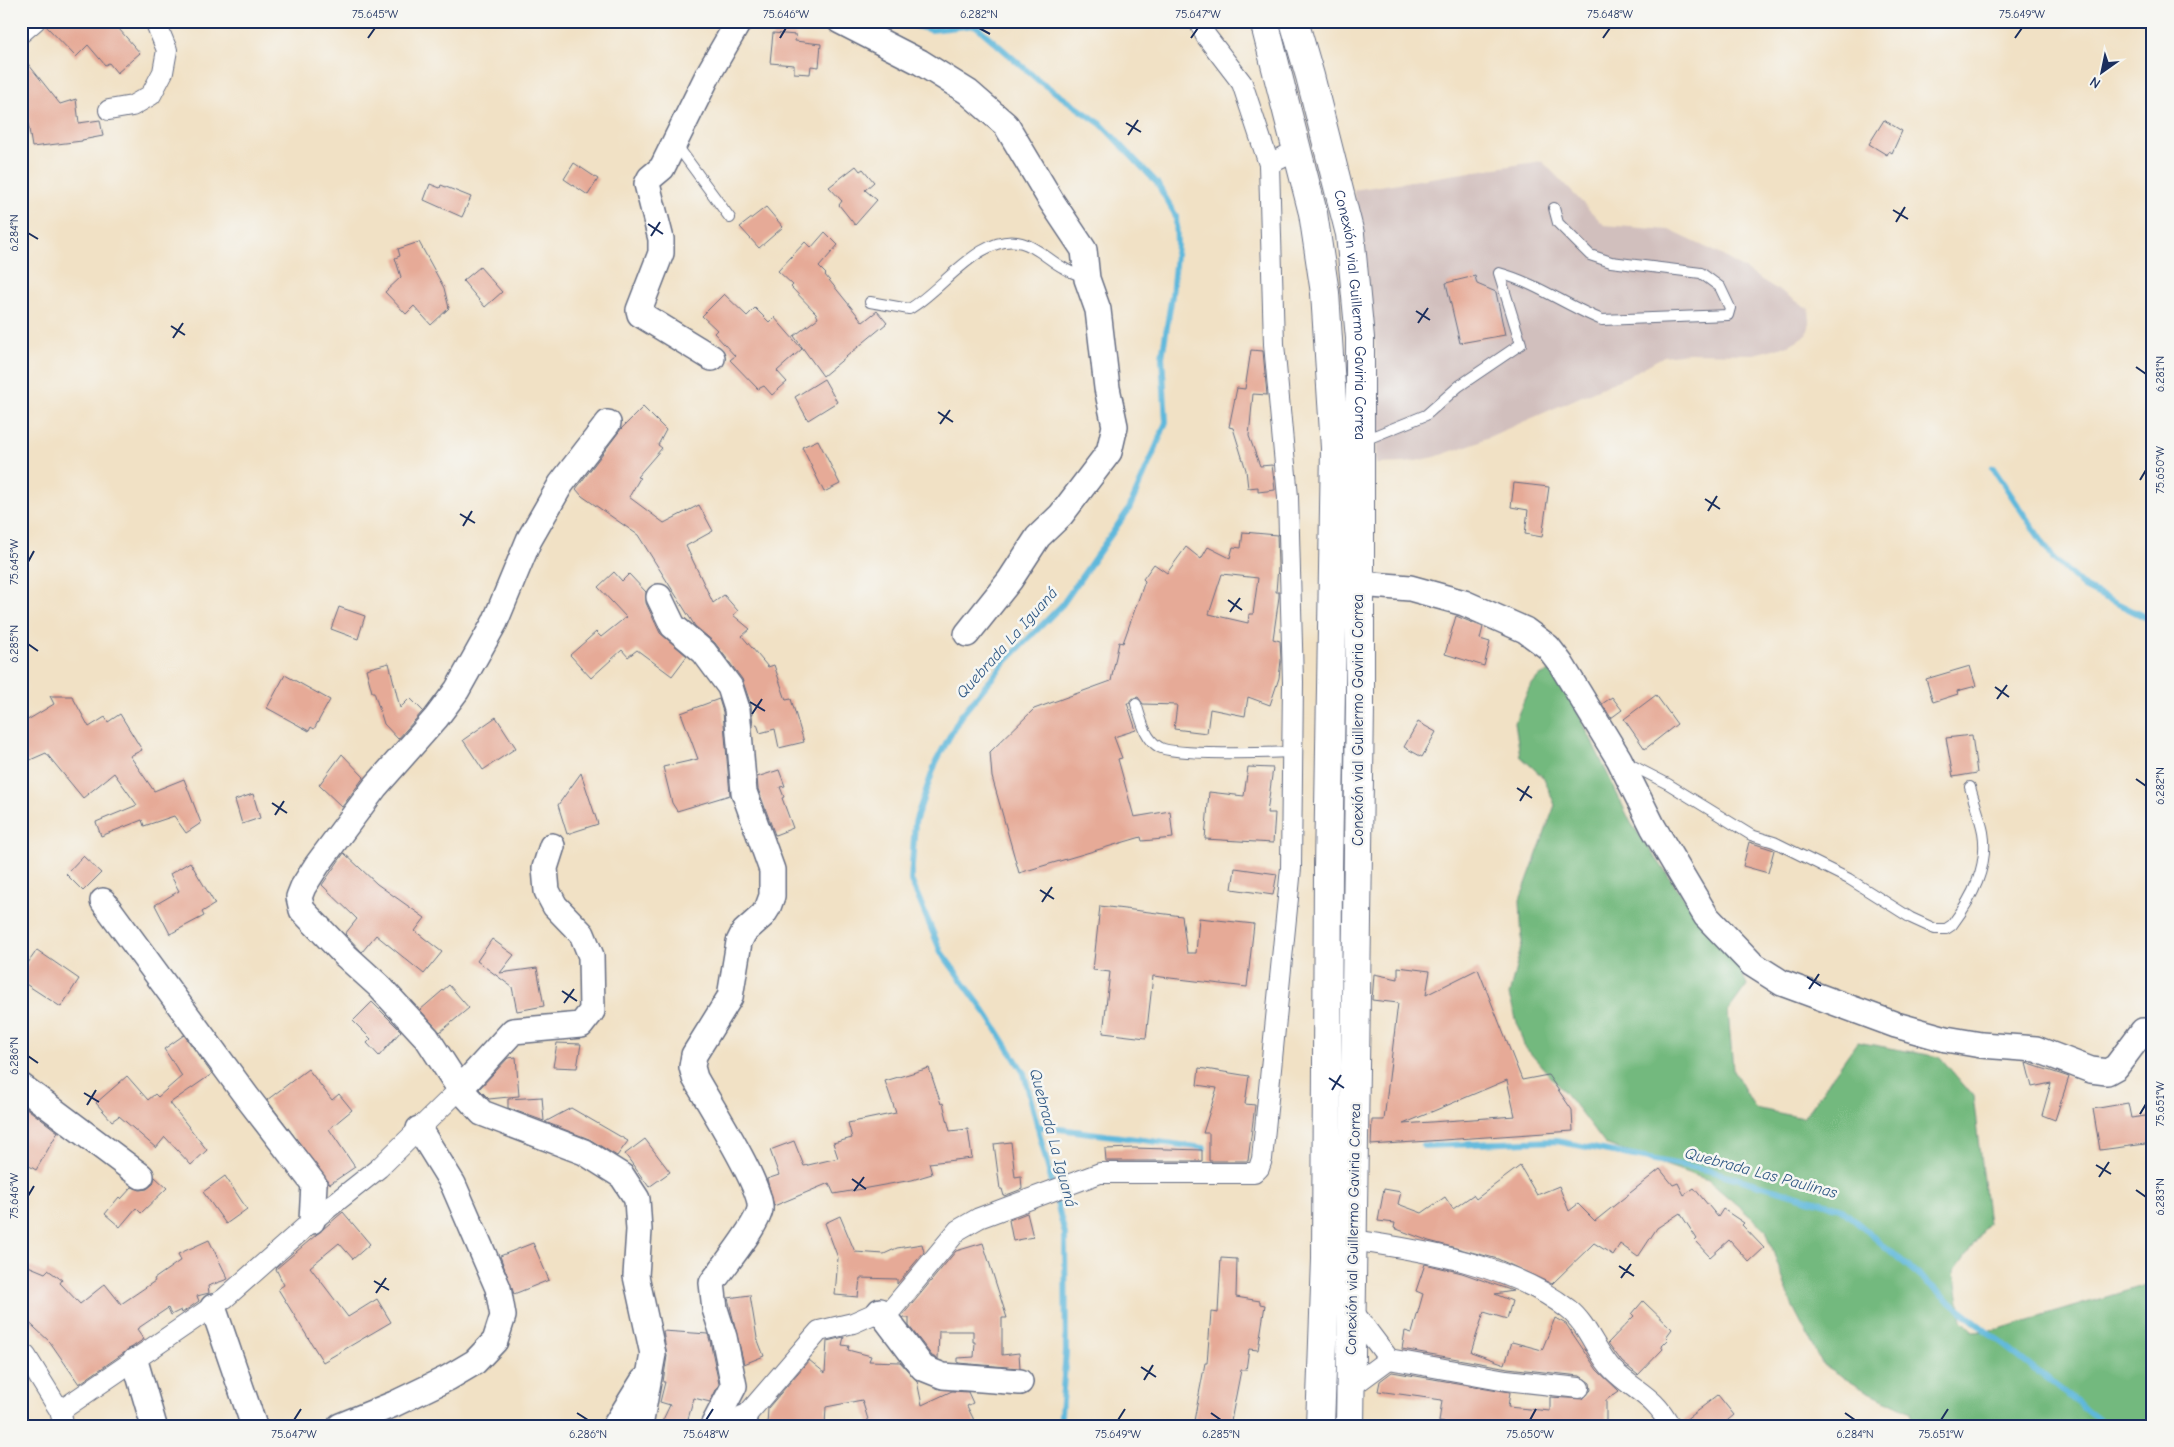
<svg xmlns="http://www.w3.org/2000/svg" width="2174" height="1447" font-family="'Comic Neue',sans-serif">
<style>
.industrial{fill:#d1bfbd}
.forest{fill:#73b97e;stroke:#47746e}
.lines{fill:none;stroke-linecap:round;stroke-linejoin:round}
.stream{stroke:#5eb8db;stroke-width:6}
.building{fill:#e6aa97;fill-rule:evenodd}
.service-casing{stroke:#666d82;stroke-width:12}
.minor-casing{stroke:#666d82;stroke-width:22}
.tertiary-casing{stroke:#666d82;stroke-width:28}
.trunk-casing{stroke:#666d82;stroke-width:30}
.service{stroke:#fff;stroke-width:10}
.minor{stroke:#fff;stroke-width:20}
.tertiary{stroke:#fff;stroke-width:25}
.trunk{stroke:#fff;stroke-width:28}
.ticks{fill:none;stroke:#1b2f5e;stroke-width:2}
.labels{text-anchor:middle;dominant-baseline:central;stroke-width:5;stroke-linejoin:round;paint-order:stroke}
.street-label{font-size:15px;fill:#1b2f5e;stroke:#f6f6f2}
.water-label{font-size:16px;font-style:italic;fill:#2f5884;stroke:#f6f6f2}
.neatline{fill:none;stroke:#1b2f5e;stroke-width:2}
.ticks-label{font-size:12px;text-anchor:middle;fill:#1b2f5e}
</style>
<rect width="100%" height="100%" fill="#f6f6f2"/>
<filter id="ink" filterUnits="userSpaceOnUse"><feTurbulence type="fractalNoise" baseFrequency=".02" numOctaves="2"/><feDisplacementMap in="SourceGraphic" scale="10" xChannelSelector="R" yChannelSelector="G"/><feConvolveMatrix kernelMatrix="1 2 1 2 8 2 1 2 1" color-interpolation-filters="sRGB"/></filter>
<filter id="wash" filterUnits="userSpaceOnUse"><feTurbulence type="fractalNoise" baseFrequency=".0096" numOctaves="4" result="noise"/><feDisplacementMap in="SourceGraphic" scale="20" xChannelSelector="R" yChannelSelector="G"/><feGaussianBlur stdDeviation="1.12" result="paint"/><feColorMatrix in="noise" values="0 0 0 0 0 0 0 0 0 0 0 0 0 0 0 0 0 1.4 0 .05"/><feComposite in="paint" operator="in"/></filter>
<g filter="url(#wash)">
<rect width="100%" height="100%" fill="#f1e1c5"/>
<path class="industrial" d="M1542 161 1604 225 1669 230 1718 253 1809 309 1810 322 1807 335 1789 345 1754 354 1688 353 1664 356 1630 375 1475 443 1435 457 1406 463 1376 464 1378 388 1374 329 1363 240 1353 190Z"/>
<path class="forest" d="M1552 670 1564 683 1631 823 1710 934 1739 966 1747 985 1728 1011 1733 1069 1755 1108 1803 1118 1857 1042 1940 1057 1973 1096 1988 1224 1954 1272 1962 1320 1973 1331 1999 1329 2153 1283V1426H1914L1911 1412 1861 1388 1823 1365 1792 1305 1766 1230 1708 1180 1605 1144 1571 1100 1524 1046 1509 995 1522 943 1520 900 1555 805 1544 778 1520 756 1515 722 1529 688 1538 677Z"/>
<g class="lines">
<g class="stream">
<path d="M898 21 931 30 975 25 1039 81 1101 124 1157 183 1176 216 1177 245 1172 295 1162 357 1166 422 1156 447 1129 509 1062 605 1006 661 960 717 936 762 915 822 911 880 941 952 988 1016 1024 1073 1065 1234 1066 1352 1060 1426"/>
<path d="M1993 468 2053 558 2084 587 2153 621"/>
<path d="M1037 1126 1204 1148"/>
<path d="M1424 1146 1556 1141 1707 1170 1840 1208 1956 1307 2107 1426"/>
</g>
</g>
<g id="blocks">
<g class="building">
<path d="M47 21H112L140 53 117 73 109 63 105 65 88 45 76 57 46 26Z"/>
<path d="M773 33 796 35 795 41 821 44 819 67 811 66 810 74 794 73V65L770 63Z"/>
<path d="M21 55 60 104 76 99 79 123 100 120 103 136 82 140V141L32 147 24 99 21 101Z"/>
<path d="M1884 120 1902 131 1892 153 1889 151 1887 155 1869 144Z"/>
<path d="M574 163 598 179 588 195 564 179Z"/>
<path d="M856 166 860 171 863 169 874 182 865 190 877 200 855 225 839 205 842 201 829 187Z"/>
<path d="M430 184 440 188 441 185 471 197 462 217 424 200Z"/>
<path d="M766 207 783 227 759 248 740 227Z"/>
<path d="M825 232 838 245 819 267 826 274 825 275 863 322 877 311 887 323 823 376 794 336 818 318 816 313 791 287 793 285 778 271 805 242 811 248Z"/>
<path d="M419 242 444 288 449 308 431 325 414 306 406 314 385 292 401 277 395 258 400 256 398 249Z"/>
<path d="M480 267 502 292 485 307 463 281Z"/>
<path d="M1475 276 1477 284 1496 292 1505 335 1460 343 1446 283Z"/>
<path d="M724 294 747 316 755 308 769 322 774 317 802 349 777 371 787 382 772 395 764 386 758 389 730 360 735 356 714 333 717 330 702 316Z"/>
<path d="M1251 350 1263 351 1267 395 1253 394 1249 436 1260 466 1272 465 1275 490 1258 492V487L1248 488 1246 470 1233 428 1229 427 1237 388 1245 389Z"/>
<path d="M824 379 837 402 808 420 795 397Z"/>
<path d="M643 407 666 430 658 445 662 448 637 477 640 478 629 497 664 523 699 505 713 531 686 546 713 603 724 595 738 611 733 615 750 629 742 636 768 667 774 665 786 700 791 699 804 742 779 748 775 729 760 733 757 724 753 725 751 705 742 679 715 643 695 626 638 535 582 496 576 489 621 429Z"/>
<path d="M818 440 840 484 824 492 802 447Z"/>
<path d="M1514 483 1549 487 1542 537 1525 534 1528 510 1511 507Z"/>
<path d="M1243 532 1277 535 1278 567 1276 592H1279V597L1273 639 1280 641 1281 660 1279 678 1270 705 1248 697 1245 716 1210 709 1207 733 1174 729 1177 705 1143 704 1138 697 1131 699 1129 703H1127L1136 730 1114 737 1122 758 1118 759 1134 817 1170 811 1173 838 1142 841 1141 837 1019 873 992 777 990 752 1034 709 1111 681 1119 642 1123 643 1145 581 1143 579 1154 564 1167 573 1186 547 1201 559 1208 547 1230 558 1233 547 1241 548ZM1222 574 1258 578 1253 614H1249L1248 623 1209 614Z"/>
<path d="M614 572 622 581 629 574 646 592V603L660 633 687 656 672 676 637 650 628 657 622 650 591 678 570 655 596 632 601 637 626 617 598 587Z"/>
<path d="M339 607 365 616 358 639 331 629Z"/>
<path d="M1456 616 1483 627 1480 639 1490 642 1484 666 1445 654Z"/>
<path d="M389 663 400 708 410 698 423 711 398 739 384 724 374 692H372L366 669Z"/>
<path d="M1970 666 1976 686 1957 691 1958 694 1933 702 1926 679Z"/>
<path d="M285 675 330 700 314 729 311 727 309 731 267 708Z"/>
<path d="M1656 695 1677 724 1645 749 1624 719Z"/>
<path d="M50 696H72L89 727 105 717 108 722 120 714 142 750 130 756 154 791 184 779 201 823 186 833 174 816 144 826 142 820 101 836 96 822 137 805 114 773 83 798 46 753 21 764V724L54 704Z"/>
<path d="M1612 697 1622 710 1611 718 1602 704Z"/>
<path d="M719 699 723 712 730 795 677 811 672 803 663 767 698 759 681 713Z"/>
<path d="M496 717 516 748 483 770 463 740Z"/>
<path d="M1418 722 1436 732 1422 757 1404 747Z"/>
<path d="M1972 735 1977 773 1953 777 1946 738Z"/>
<path d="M342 754 364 777 342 807 319 785Z"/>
<path d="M1248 767 1273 768 1267 813H1275L1273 843 1205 839 1209 792 1244 796Z"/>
<path d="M779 770 785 786 780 787 784 797 782 798 793 828 775 835 758 789 757 777Z"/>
<path d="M581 773 598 824 567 834 558 805Z"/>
<path d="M253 794 260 818 242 824 235 800Z"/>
<path d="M1749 842 1774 850 1768 873 1743 866Z"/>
<path d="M344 853 377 884 425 918 415 931 442 952 424 974 376 935 362 952 345 934 357 919 322 885Z"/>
<path d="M83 856 101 873 83 891 66 874Z"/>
<path d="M190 862 215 904 202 912 204 916 170 934 155 905 179 891 170 874Z"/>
<path d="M1235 868 1277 874 1273 895 1232 889Z"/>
<path d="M1100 906 1182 916 1187 953H1196L1199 918 1254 924 1247 987 1153 976 1146 1038 1103 1033 1110 972 1093 970Z"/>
<path d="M492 939 514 955 500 973 537 968 544 1006 517 1011 512 987 477 961Z"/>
<path d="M37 950 79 979 61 1007 21 981V973Z"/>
<path d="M1398 967 1430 971 1426 995 1478 969 1522 1080 1548 1075 1572 1110 1573 1131 1371 1145 1372 1120H1384L1398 1003 1372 1000 1374 974 1398 979ZM1507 1080 1515 1116 1403 1124Z"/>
<path d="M449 985 469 1008 440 1032 420 1010Z"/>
<path d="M372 1002 401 1031 379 1056 367 1043 371 1039 353 1021Z"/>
<path d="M184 1035 212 1074 170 1103 207 1150 191 1165 165 1137 156 1148 119 1116 112 1121 96 1103 127 1076 148 1100 155 1094 158 1097 182 1076 164 1049Z"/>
<path d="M557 1043 581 1044 577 1068 553 1067Z"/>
<path d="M516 1057 519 1096 489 1099 479 1089 508 1058Z"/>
<path d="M2026 1063 2069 1077 2055 1120 2042 1115 2051 1083 2032 1087Z"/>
<path d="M929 1068 941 1104 943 1103 950 1131 968 1129 972 1158 929 1163 932 1174 912 1180 834 1194 829 1183 774 1206 767 1179 779 1175 770 1150 794 1141 804 1166 838 1158 833 1143 852 1138 848 1123 896 1113 885 1081Z"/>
<path d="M1199 1068 1249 1076 1245 1104 1255 1105 1248 1161H1209V1133H1203L1217 1088 1197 1085Z"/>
<path d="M308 1069 332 1100 339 1094 352 1110 329 1129 355 1167 330 1184 267 1100Z"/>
<path d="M542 1097 544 1121 508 1108V1099Z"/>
<path d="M2128 1103 2131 1118 2153 1115V1143L2100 1150 2093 1109Z"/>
<path d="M21 1104 58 1132 36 1170 21 1161Z"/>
<path d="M571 1108 628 1141 617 1156 589 1139 545 1122Z"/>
<path d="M645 1139 670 1172 649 1187 625 1154Z"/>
<path d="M1011 1142 1015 1177 1021 1176 1022 1189 1004 1196 1002 1189H1000L994 1144Z"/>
<path d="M1133 1148 1202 1150V1161H1106L1105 1149Z"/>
<path d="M1520 1166 1537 1195 1559 1186 1569 1211 1578 1204 1595 1221 1660 1169 1673 1185 1678 1183 1684 1195 1694 1188 1718 1217 1723 1209 1744 1223 1742 1225 1764 1248 1749 1262 1729 1240 1710 1257 1695 1241 1697 1239 1680 1213 1657 1228 1638 1257 1620 1244 1613 1255 1594 1243 1552 1284 1498 1259 1429 1241 1394 1228 1395 1223 1378 1221 1384 1189 1401 1192 1398 1204 1422 1213 1445 1197 1453 1209 1473 1195 1476 1199Z"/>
<path d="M225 1176 247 1209 226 1224 203 1192Z"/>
<path d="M155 1177 167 1188 141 1213 136 1208 120 1227 105 1214 119 1197 121 1199 132 1187 140 1190 147 1189 153 1184Z"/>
<path d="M343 1212 370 1244 353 1259 339 1243 310 1267 348 1317 377 1299 391 1322 323 1362 278 1289 284 1285 276 1269Z"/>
<path d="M1027 1213 1033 1237 1013 1241 1009 1220Z"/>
<path d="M840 1216 855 1252 884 1254 897 1248 922 1244 924 1252 897 1284V1279L860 1278 858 1297 835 1295 838 1258 825 1223Z"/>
<path d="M209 1240 228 1279 208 1286 209 1293 197 1296 199 1301 182 1313 181 1310 171 1315 168 1308 137 1329 144 1339 79 1384 50 1342 21 1315V1263L45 1273 48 1270 62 1280 60 1283 80 1304 105 1284 121 1304 155 1281 154 1279 181 1260 178 1254Z"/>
<path d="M533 1243 549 1280 514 1294 500 1256Z"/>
<path d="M983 1243 1007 1318H1002V1355L1019 1353 1020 1368 958 1363V1358L974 1357 975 1342H973V1331H939L938 1359 932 1356 909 1326V1318H904L902 1316 956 1251Z"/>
<path d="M1221 1258 1237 1259 1236 1297 1260 1301V1304L1265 1305 1258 1350 1249 1349 1246 1370H1241L1230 1426H1193L1205 1363H1207L1211 1312 1218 1313Z"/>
<path d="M1425 1264 1462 1273 1513 1291 1495 1294 1512 1301 1507 1319 1484 1312 1471 1352 1505 1364 1512 1342 1542 1350 1555 1318 1566 1324 1597 1370 1619 1391 1606 1400V1426H1464L1439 1422 1442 1400 1378 1391 1380 1381 1392 1372 1510 1392 1508 1407 1550 1411V1397L1583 1399 1591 1390 1590 1383 1580 1376 1508 1368 1402 1349 1405 1331 1412 1333 1423 1294 1416 1291Z"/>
<path d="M750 1295 757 1338 764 1356 744 1364 728 1298Z"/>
<path d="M1643 1301 1672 1329 1666 1337 1668 1339 1661 1346 1663 1349 1638 1375 1622 1362 1608 1343 1634 1316 1632 1314Z"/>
<path d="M663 1331 708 1334 710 1341 719 1384 710 1402 694 1398 686 1426H660L670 1405 660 1402 665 1382H663L667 1356Z"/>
<path d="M844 1337 842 1345 849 1346 848 1350 871 1356 869 1361 900 1362 917 1381 922 1405 952 1391 968 1392 973 1403 967 1406 977 1426H870L862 1400 826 1407 825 1426H767L768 1408 809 1360 825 1373 827 1341Z"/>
<path d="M1718 1395 1734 1415 1721 1426H1682L1681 1423Z"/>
</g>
</g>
</g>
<g filter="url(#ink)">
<use href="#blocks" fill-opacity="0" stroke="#666d82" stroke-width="1"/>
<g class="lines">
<g class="service-casing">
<g id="service">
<path d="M675 143 730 218"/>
<path d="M870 302 909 309C941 292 981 231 1022 243 1037 247 1049 260 1062 267 1069 272 1078 275 1087 278"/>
<path d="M1362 441 1426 415 1459 386 1521 344 1499 273C1536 283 1567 306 1602 320L1728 315 1730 308 1720 287 1701 273 1611 262 1590 255 1558 223 1554 208"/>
<path d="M1136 704C1141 718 1144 738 1159 747 1173 756 1270 753 1292 752"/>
<path d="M1627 763 1668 784 1751 835 1774 842 1849 879 1911 918 1935 929H1946L1952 925C1972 898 1989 867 1983 832 1980 817 1974 802 1970 787"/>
</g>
</g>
<g class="minor-casing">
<g id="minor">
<path d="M1199 21 1206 36 1242 83 1269 164 1296 151"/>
<path d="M21 33 35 21"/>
<path d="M109 110 132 106 151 95 163 72 167 50 155 21"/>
<path d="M1352 1240C1421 1250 1513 1265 1568 1309 1588 1324 1596 1353 1613 1370 1634 1391 1655 1396 1670 1426"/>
<path d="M1352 1310 1389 1359 1506 1380 1579 1388"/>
<path d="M21 1354 26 1356 60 1411 64 1426"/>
<path d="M1351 1387 1389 1359"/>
<path d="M60 1411 225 1298 312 1221 379 1168 460 1089"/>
<path d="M744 1418 819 1331 853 1323 880 1311 892 1309 958 1230 979 1218 1100 1173H1254L1259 1168 1262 1159 1291 868 1293 682 1288 497 1274 344 1269 164"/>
</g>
</g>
<g class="tertiary-casing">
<g id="tertiary">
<path d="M840 21 920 62 968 92 1006 125 1052 202 1084 250 1087 279 1098 310 1107 388 1115 426 1109 452 1061 515 1038 537 1010 580 967 634"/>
<path d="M712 358 640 314 639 310 661 253V239L647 184 650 178 662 168 709 73 739 21"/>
<path d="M608 423 561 484 529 540 495 622 457 690 436 718 375 787 317 865 303 887 299 897 302 910 346 956 379 986 427 1038 460 1089 482 1113 584 1152 622 1176 637 1199 639 1230 636 1276 653 1354 640 1426"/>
<path d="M1359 584 1410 588 1464 603 1525 630 1548 647 1561 664 1619 759 1653 827 1706 916 1752 964 1782 983 1896 1025 1946 1039 1981 1045 2036 1049 2091 1070 2107 1072 2116 1067 2143 1031 2151 1032 2153 1039"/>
<path d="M659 597 673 626 704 652 730 687 737 709 744 792 772 870V896L768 907 763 915 744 932 739 942 730 997 694 1055 692 1067 695 1078C708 1102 763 1187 760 1209 757 1226 723 1267 712 1283L715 1309 724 1337 734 1386 713 1426"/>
<path d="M103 901 247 1097 314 1184 312 1221"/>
<path d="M21 1086 141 1176"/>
<path d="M460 1089 513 1031 581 1025 592 1011 591 956 582 934 555 906 547 891 545 868 552 846"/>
<path d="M213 1307 254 1426"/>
<path d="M880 1311 923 1368 943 1376 1020 1382"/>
<path d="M135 1361 154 1426"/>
<path d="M340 1426 394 1404 448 1378 475 1362 495 1341 503 1316 498 1288 453 1184 419 1129"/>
<path d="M615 1426 643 1381"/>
<path d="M736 1426 744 1418"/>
</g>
</g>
<g class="trunk-casing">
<g id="trunk">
<path d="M1264 21 1313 213 1325 293 1335 448 1328 869 1326 1259 1320 1426"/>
<path id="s1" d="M1294 21 1310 76 1350 234 1360 338V705L1350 1426"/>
</g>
</g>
<use href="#service" class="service"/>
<use href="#minor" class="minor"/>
<use href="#tertiary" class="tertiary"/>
<use href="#trunk" class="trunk"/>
</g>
</g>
<path class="ticks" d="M979 28 990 34M368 38 375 28M780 38 786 28M1191 38 1198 28M1603 38 1610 28M2015 38 2022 28M1126 123 1141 132M1128 135 1138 120M1893 210 1908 219M1896 222 1905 207M648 224 663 234M28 233 38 239M651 236 660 222M1416 311 1430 320M1418 323 1428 308M171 326 185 335M173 338 183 323M2136 367 2146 374M938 412 953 422M940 424 950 410M2140 480 2146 470M1705 499 1720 509M1708 511 1717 496M460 514 475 523M463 526 472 511M28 562 34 551M1228 600 1242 610M1230 612 1240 598M28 644 38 651M1995 687 2009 697M1997 699 2007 685M750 702 765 711M752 714 762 699M2136 779 2146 786M1517 788 1532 798M1520 801 1529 786M272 803 287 813M275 815 284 801M1040 890 1054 899M1042 902 1052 887M1807 977 1821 986M1809 989 1819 974M562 991 577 1001M564 1003 574 989M28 1056 38 1063M1329 1078 1344 1088M1332 1090 1341 1075M84 1093 99 1102M87 1105 96 1090M2140 1114 2146 1104M2096 1165 2111 1174M2099 1177 2109 1162M852 1179 866 1189M2136 1190 2146 1197M854 1191 864 1177M28 1196 34 1186M1619 1266 1634 1276M1621 1278 1631 1264M374 1281 389 1290M376 1293 386 1278M1141 1367 1156 1377M1144 1380 1153 1365M577 1413 588 1420M1211 1413 1221 1420M1845 1413 1855 1420M294 1420 301 1409M706 1420 713 1409M1118 1420 1125 1409M1530 1420 1536 1409M1941 1420 1948 1409"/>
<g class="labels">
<g class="street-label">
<text stroke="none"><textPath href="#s1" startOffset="301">Conexión vial Guillermo Gaviria Correa</textPath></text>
<text transform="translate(1358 720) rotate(-90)">Conexión vial Guillermo Gaviria Correa</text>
<text transform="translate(1353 1229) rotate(-89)">Conexión vial Guillermo Gaviria Correa</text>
</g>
<g class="water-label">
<text transform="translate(1007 643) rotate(-48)">Quebrada La Iguaná</text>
<text transform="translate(1053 1138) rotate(75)">Quebrada La Iguaná</text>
<text transform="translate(1761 1173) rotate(15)">Quebrada Las Paulinas</text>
</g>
</g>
<rect width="2174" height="1447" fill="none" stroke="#f6f6f2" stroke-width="55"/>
<g transform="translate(2102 72) rotate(213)" stroke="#f6f6f2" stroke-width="4" paint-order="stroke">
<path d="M0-4L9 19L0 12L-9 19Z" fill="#1b2f5e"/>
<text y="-8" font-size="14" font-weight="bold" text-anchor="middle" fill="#1b2f5e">N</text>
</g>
<rect x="28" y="28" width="2118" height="1392" class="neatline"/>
<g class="ticks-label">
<text x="375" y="18">75.645°W</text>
<text x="786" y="18">75.646°W</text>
<text x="979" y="18">6.282°N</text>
<text x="1198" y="18">75.647°W</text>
<text x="1610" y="18">75.648°W</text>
<text x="2022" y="18">75.649°W</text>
<text transform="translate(14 233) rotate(-90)" y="4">6.284°N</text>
<text transform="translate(2160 374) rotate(-90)" y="4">6.281°N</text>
<text transform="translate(2160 470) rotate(-90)" y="4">75.650°W</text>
<text transform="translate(14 562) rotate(-90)" y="4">75.645°W</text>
<text transform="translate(14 644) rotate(-90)" y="4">6.285°N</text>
<text transform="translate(2160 786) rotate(-90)" y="4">6.282°N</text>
<text transform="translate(14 1056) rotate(-90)" y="4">6.286°N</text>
<text transform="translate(2160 1104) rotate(-90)" y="4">75.651°W</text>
<text transform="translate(14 1196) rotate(-90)" y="4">75.646°W</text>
<text transform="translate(2160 1197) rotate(-90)" y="4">6.283°N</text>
<text x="294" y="1438">75.647°W</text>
<text x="588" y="1438">6.286°N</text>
<text x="706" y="1438">75.648°W</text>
<text x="1118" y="1438">75.649°W</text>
<text x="1221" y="1438">6.285°N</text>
<text x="1530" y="1438">75.650°W</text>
<text x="1855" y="1438">6.284°N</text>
<text x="1941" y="1438">75.651°W</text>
</g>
</svg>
